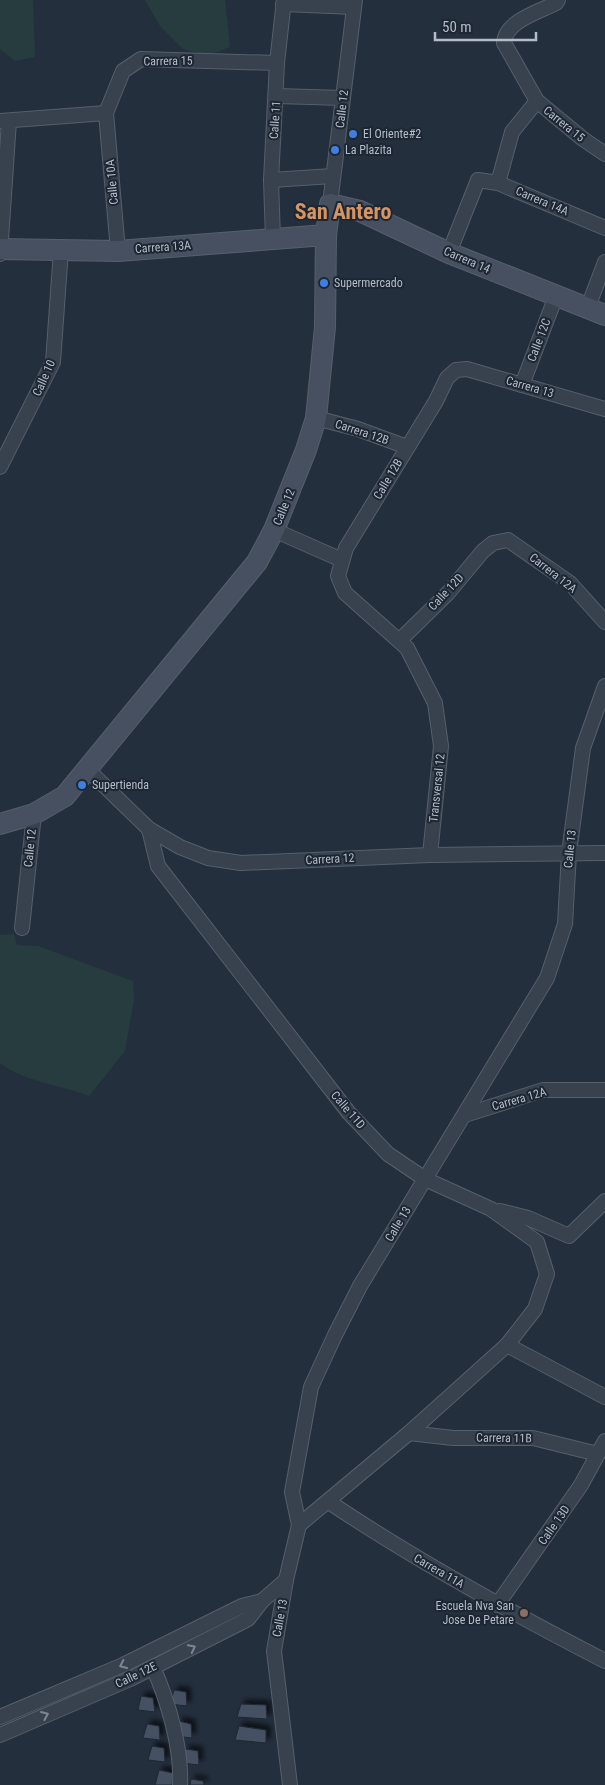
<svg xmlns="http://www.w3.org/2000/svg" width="605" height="1785" font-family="'Roboto Condensed',sans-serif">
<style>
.green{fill:#263c3f}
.building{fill:#455162;stroke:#1f2835;filter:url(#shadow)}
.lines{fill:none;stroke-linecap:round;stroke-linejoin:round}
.street-casing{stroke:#565f6c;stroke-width:16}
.secondary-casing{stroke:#565f6c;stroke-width:22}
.street{stroke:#38414e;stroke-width:14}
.secondary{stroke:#465061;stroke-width:20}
.oneway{stroke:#7c8592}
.shop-dot{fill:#3f7fe0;stroke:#1d2633;stroke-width:2}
.education-dot{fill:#8d6e63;stroke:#1d2633;stroke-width:2}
.labels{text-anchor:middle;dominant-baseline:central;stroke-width:4;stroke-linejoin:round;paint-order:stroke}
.street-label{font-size:12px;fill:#b4bcc9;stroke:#1d2633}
.poi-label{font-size:12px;fill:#b4bcc9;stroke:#1d2633;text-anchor:start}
.town-label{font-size:22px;font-weight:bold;fill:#d59563;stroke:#1d2633}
</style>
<defs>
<filter id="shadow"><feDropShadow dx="4.5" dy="-4.5" stdDeviation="2.5" flood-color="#0009"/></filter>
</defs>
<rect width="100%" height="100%" fill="#242f3e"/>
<g class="green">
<path d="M0 0H33L35 57 15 61 0 49Z"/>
<path d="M145 0H225L230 47 206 56 183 49 160 26Z"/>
<path d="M14 934 17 945 38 946 133 981 134 1000 125 1051 89 1096C59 1084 26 1083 0 1063V935Z"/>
</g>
<g class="building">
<path d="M174 1690 186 1692 187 1706 170 1704Z"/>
<path d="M141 1696 153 1698 155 1712 138 1710Z"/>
<path d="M241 1704 266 1705 267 1719 237 1717Z"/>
<path d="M179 1721 191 1724 192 1738 175 1736Z"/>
<path d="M147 1724 159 1726 160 1740 143 1738Z"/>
<path d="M239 1726 266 1730V1743L235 1740Z"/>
<path d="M152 1746 164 1748 165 1762 148 1760Z"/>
<path d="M186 1749 198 1751 199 1765 182 1763Z"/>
<path d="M159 1770 173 1773 172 1785H155Z"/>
<path d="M191 1779 203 1781 204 1785H190Z"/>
</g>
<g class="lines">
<g class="street-casing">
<g id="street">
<path d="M558 0 556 3C539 12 505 21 504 43L537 101 583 139 605 154"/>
<path d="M283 4 354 7"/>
<path d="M277 96 343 98"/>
<path d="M0 121 106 113"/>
<path d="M271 180 333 176"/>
<path d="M498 183 512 132 537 101"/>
<path d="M330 204 355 0"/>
<path d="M273 239 271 180 277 63 284 0"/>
<path d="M118 251 106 113 123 71 141 59 277 63"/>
<path d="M449 253 478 180 498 183 605 228"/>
<path d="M0 254 9 121"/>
<path d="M588 307 605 262"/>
<path d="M522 385 556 296"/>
<path d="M316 418 358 429 407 447"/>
<path d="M0 467 53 362 61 250"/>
<path d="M274 530 342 560"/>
<path d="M399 641 448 593 483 551 493 543 508 540 570 583 605 622"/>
<path d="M87 769 149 829 180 847 208 858 241 863 430 855 605 853"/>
<path d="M149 829 158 866 349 1113 388 1154 425 1179 491 1209 537 1242 547 1274 535 1309 507 1345 409 1433 299 1525"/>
<path d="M430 855 441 746 435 703 407 648 345 593 338 576 346 548 436 401 447 378 456 370 467 369 605 409"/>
<path d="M22 928 34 814"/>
<path d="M465 1115 543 1090H605"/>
<path d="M500 1211 528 1218 569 1236 605 1201"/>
<path d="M507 1345 605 1397"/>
<path d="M409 1433 453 1438H533L598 1454"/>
<path d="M329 1502C417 1561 510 1612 605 1661"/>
<path d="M497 1605 581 1485 605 1441"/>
<path d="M153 1667C168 1701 182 1748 180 1785"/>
<path d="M0 1717 123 1665 242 1606 262 1601"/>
<path d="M0 1735 130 1679 248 1619 262 1601 286 1580"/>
<path d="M290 1785 274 1651 286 1580 299 1525 292 1492 311 1387 335 1335 360 1286 547 978 565 924 569 853 583 748 605 686"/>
</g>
</g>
<g class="secondary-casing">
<g id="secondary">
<path d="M0 249 118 251 326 235"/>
<path d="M0 824 34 814 65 796 257 562 274 530 306 450 316 418 325 327 326 235 330 204 360 211 449 253 605 315"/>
</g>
</g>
<use href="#street" class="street"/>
<use href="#secondary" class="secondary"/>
</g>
<defs><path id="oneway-chevron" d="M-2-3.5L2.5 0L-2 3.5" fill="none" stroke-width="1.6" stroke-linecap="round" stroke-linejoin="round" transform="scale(1.25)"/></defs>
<g class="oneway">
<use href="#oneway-chevron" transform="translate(192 1648) rotate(-27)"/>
<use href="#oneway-chevron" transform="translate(123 1665) rotate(155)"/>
<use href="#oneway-chevron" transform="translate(45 1715) rotate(-23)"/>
</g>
<g class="shop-dot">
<circle cx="353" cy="134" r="5"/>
<circle cx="335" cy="150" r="5"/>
<circle cx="324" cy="283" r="5"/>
<circle cx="82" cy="785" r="5"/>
</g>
<circle class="education-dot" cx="524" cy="1613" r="5"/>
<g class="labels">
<g class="street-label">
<text transform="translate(168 61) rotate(-1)">Carrera 15</text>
<text transform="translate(342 109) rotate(-83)">Calle 12</text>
<text transform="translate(275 120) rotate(-86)">Calle 11</text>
<text transform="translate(564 124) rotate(39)">Carrera 15</text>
<text transform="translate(112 182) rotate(-95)">Calle 10A</text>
<text transform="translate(542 201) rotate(23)">Carrera 14A</text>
<text transform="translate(163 247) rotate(-4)">Carrera 13A</text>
<text transform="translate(467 260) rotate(23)">Carrera 14</text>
<text transform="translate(539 340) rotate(-69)">Calle 12C</text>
<text transform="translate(44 378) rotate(-66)">Calle 10</text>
<text transform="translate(530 387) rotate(16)">Carrera 13</text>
<text transform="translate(362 432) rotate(18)">Carrera 12B</text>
<text transform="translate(388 479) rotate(-59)">Calle 12B</text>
<text transform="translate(284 507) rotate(-67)">Calle 12</text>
<text transform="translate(553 573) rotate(38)">Carrera 12A</text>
<text transform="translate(446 592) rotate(-47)">Calle 12D</text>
<text transform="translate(437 788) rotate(-84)">Transversal 12</text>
<text transform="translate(30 848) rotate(-84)">Calle 12</text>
<text transform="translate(570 849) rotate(-84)">Calle 13</text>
<text transform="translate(330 859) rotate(-3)">Carrera 12</text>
<text transform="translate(519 1099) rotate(-16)">Carrera 12A</text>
<text transform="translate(348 1110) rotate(49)">Calle 11D</text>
<text transform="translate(398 1224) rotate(-59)">Calle 13</text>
<text transform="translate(504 1438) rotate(1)">Carrera 11B</text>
<text transform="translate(554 1525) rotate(-55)">Calle 13D</text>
<text transform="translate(439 1571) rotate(30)">Carrera 11A</text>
<text transform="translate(280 1618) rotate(-80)">Calle 13</text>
<text transform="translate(136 1675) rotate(-26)">Calle 12E</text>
</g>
<g class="poi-label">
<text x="363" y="134">El Oriente#2</text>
<text x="345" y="150">La Plazita</text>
<text x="334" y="283">Supermercado</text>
<text x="92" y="785">Supertienda</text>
<text x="514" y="1606" text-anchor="end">Escuela Nva San<tspan x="514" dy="14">Jose De Petare</tspan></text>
</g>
<g class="town-label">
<text x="343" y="211">San Antero</text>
</g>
</g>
<path d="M435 32v8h101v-8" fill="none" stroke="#b4bcc9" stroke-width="2.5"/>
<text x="442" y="32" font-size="15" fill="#b4bcc9" stroke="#1d2633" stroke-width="4" paint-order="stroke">50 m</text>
</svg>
